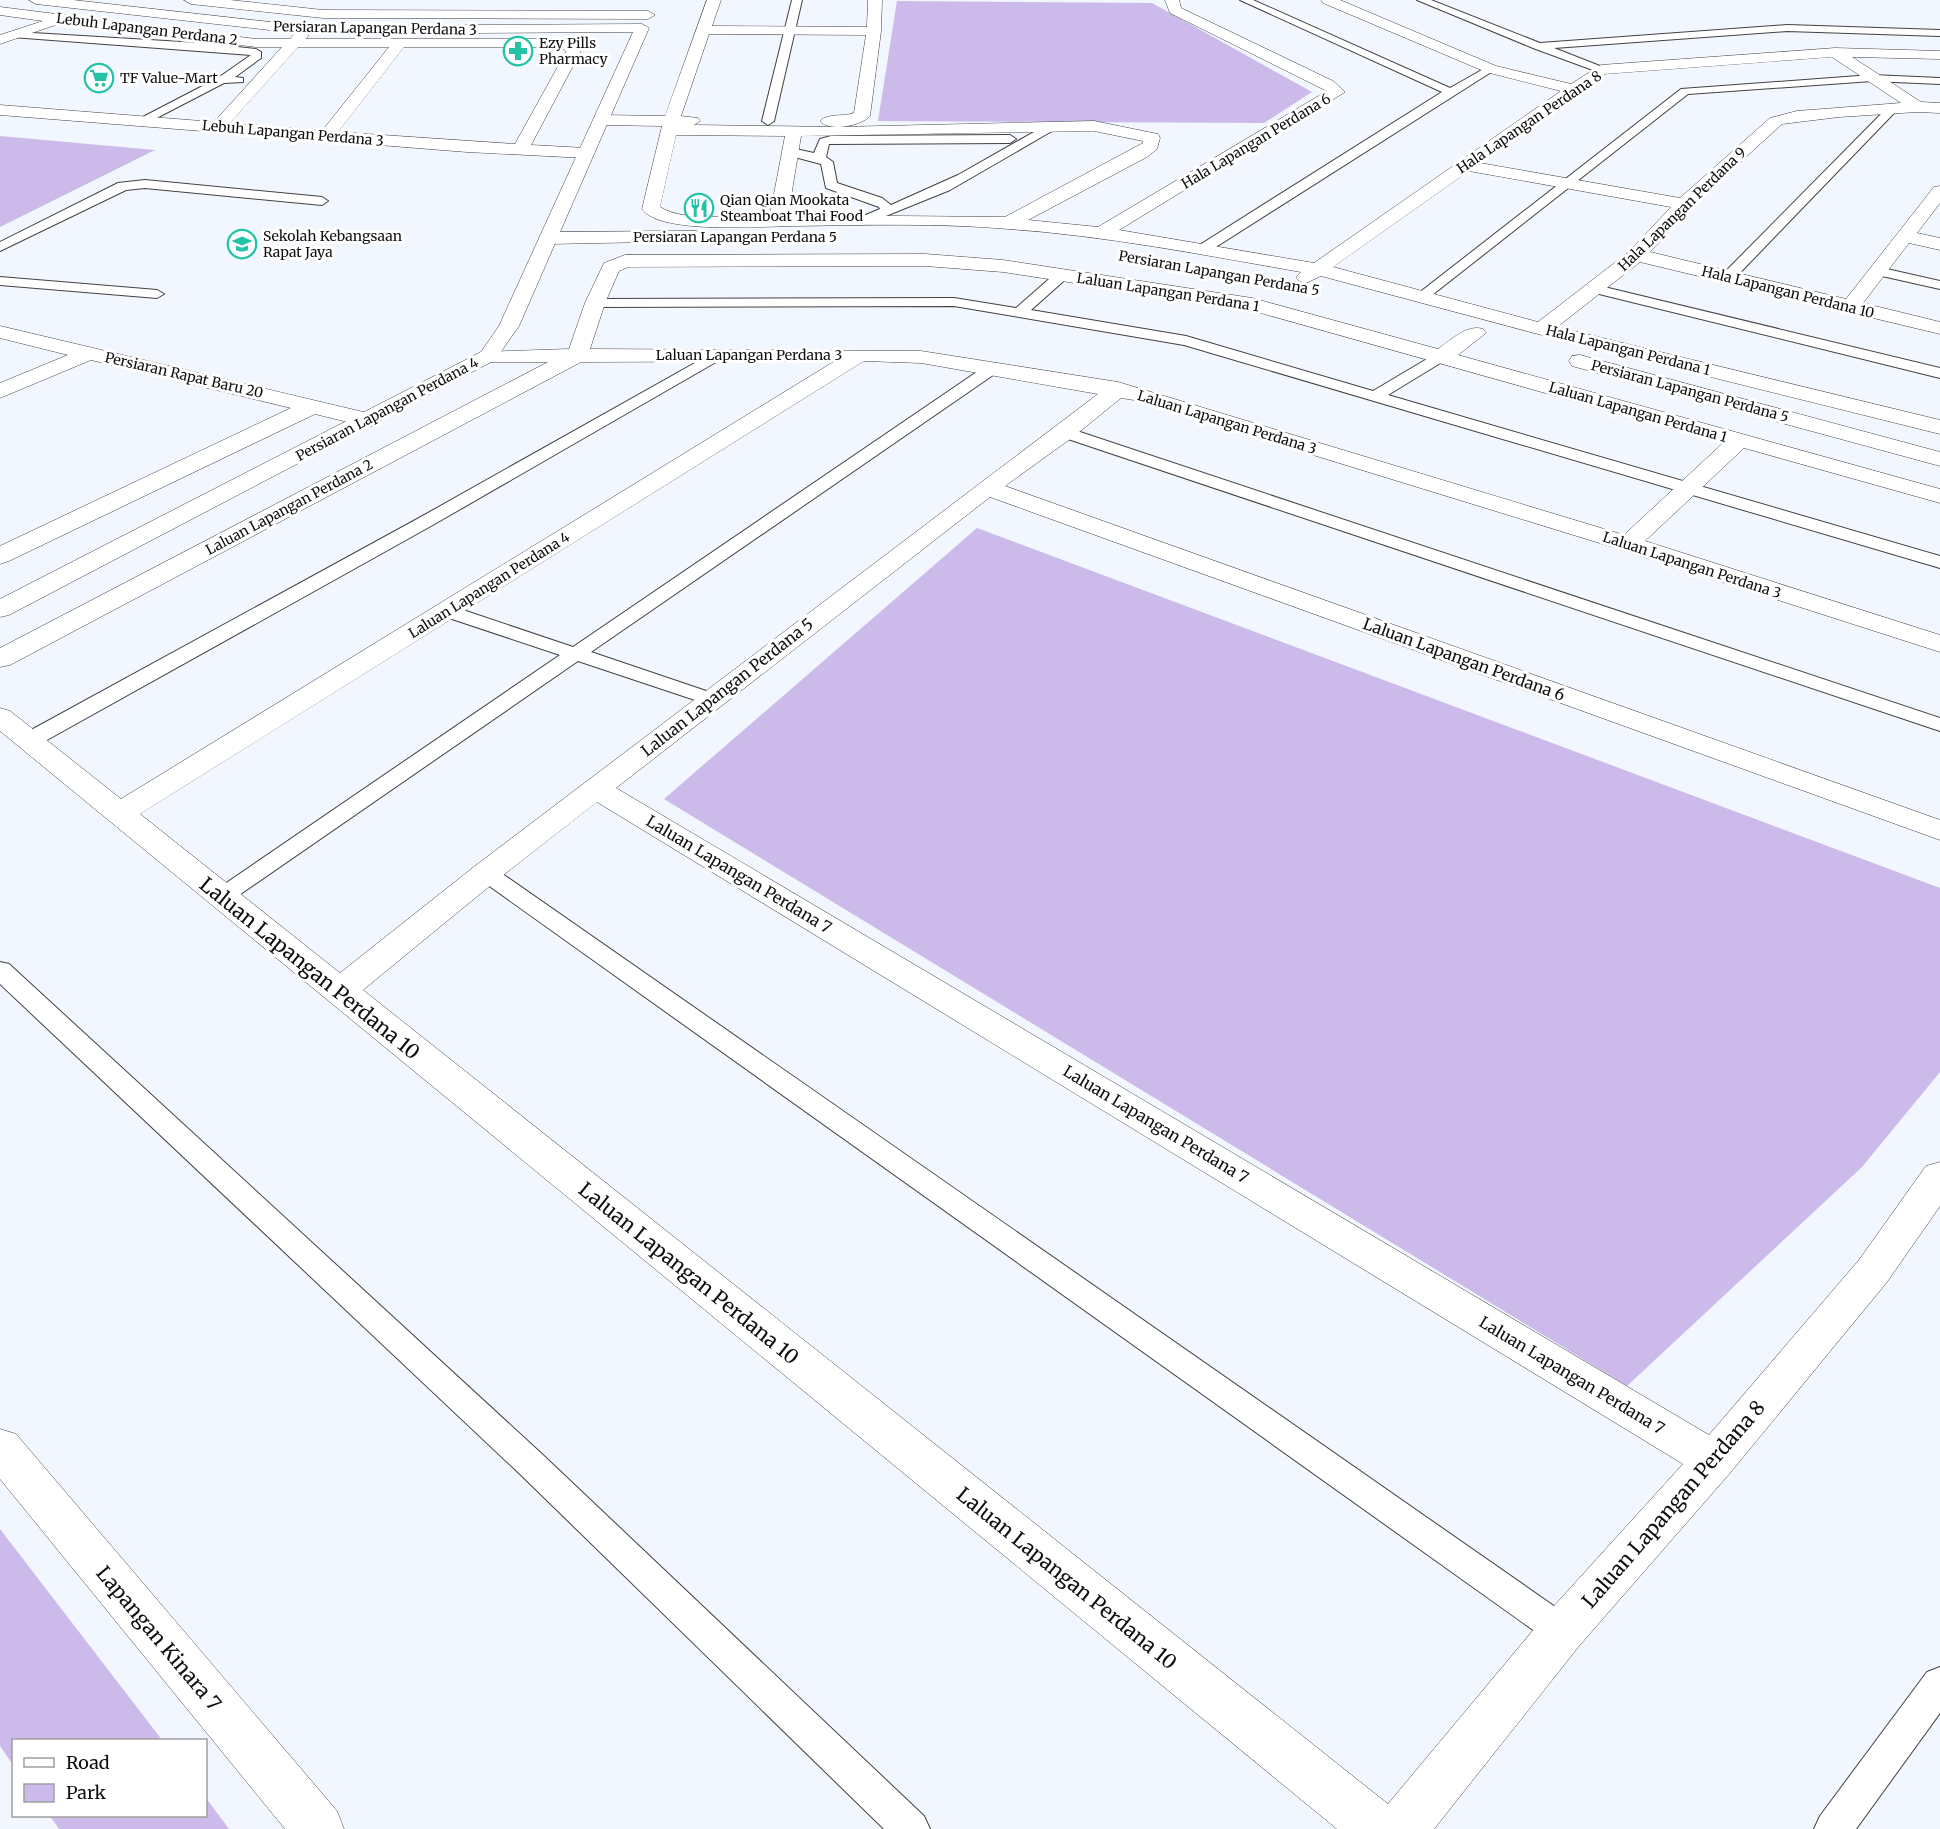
<svg xmlns="http://www.w3.org/2000/svg" width="1940" height="1829" font-family="Merriweather,serif">
<style>
.green{fill:#cbbaea}
.lines{fill:none;stroke-linecap:round;stroke-linejoin:round}
.service-casing{stroke:#424242;stroke-width:2}
.minor-casing{stroke:#424242;stroke-width:1}
.tertiary-casing{stroke:#424242;stroke-width:1}
.service{fill:#fff;fill-rule:evenodd}
.minor{fill:#fff;fill-rule:evenodd}
.tertiary{fill:#fff;fill-rule:evenodd}
.labels{text-anchor:middle;dominant-baseline:central;stroke-width:6;stroke-linejoin:round;paint-order:stroke}
.far-street-label{font-size:14px;fill:#0f0f0f;stroke:#fff}
.far-poi-label{font-size:14px;fill:#0f0f0f;stroke:#fff;text-anchor:start}
.street-label{font-size:16px;fill:#0f0f0f;stroke:#fff}
.near-street-label{font-size:20px;fill:#0f0f0f;stroke:#fff}
</style>
<rect width="100%" height="100%" fill="#f1f6ff"/>
<g class="green">
<path d="M897 1 1152 3 1312 92 1264 123 878 121Z"/>
<path d="M0 136 155 150 0 227Z"/>
<path d="M977 528 1940 888V1072L1862 1167 1627 1386 664 799Z"/>
<path d="M0 1529 162 1740H14L13 1765 0 1746Z"/>
<path d="M206 1798 229 1829H59L50 1816H206Z"/>
</g>
<g class="lines">
<g class="service-casing">
<g id="service">
<path d="M792 0H802L774 121 768 125 762 121Z"/>
<path d="M1240 0H1253L1450 88 1487 67 1491 66 1496 69 1208 252H1198L1196 249 1198 246 1442 92Z"/>
<path d="M1417 0H1431L1540 43 1787 25 1940 30V36L1787 31 1554 48 1605 68V72L1601 73 1533 48Z"/>
<path d="M16 32 199 43 256 49 261 52V58L235 77 243 78V82L224 83 143 125 139 123V119L218 78 251 55 12 37 11 35Z"/>
<path d="M1872 75 1940 78V84L1872 81 1688 94 1427 299H1417L1415 296 1681 89Z"/>
<path d="M1893 105 1899 108 1897 110 1733 280H1723L1721 277 1723 274 1889 106Z"/>
<path d="M1048 124 1052 125V131L950 190 866 224 859 220 861 217 880 209 879 207 826 188 821 164 787 155 785 152 791 148 814 153 820 139 831 136 1010 135 1016 139 1010 143 829 144 826 157 833 162 837 183 882 198 891 205 958 175Z"/>
<path d="M145 180 322 197 328 201 322 205 145 188 126 190 0 251V242L118 183Z"/>
<path d="M1878 267 1940 281V289L1873 274 1871 271Z"/>
<path d="M1062 271 1067 272 1069 275 1067 278 1031 310 1186 336 1373 391 1437 353H1447L1450 356 1447 359 1388 395 1940 556V568L1184 345 954 306 595 307 588 303 595 299 954 298 1016 308 1057 272Z"/>
<path d="M0 277 157 290 164 294 157 298 0 285Z"/>
<path d="M1596 285 1940 368V378L1591 292 1589 289 1591 286Z"/>
<path d="M718 350 723 352 726 355 723 358 431 526 38 745 30 746 22 745 19 740 22 735 419 518Z"/>
<path d="M993 363 1001 368 999 371 591 652 718 695 721 699 718 703 711 705 704 703 578 661 229 902 221 904 213 902 209 897 213 892 560 655 440 615 437 611 440 607H454L573 647 987 365Z"/>
<path d="M1065 427 1940 718V731L1059 436 1057 432 1059 428Z"/>
<path d="M486 866 494 868 1574 1620 1580 1631 1574 1642 1562 1647 1550 1642 478 878 474 873 478 868Z"/>
<path d="M0 962 9 964 543 1455 924 1816 930 1829H884L521 1475 0 984Z"/>
<path d="M1940 1667V1713L1856 1829H1814L1820 1816 1927 1672Z"/>
</g>
</g>
<g class="minor-casing">
<g id="minor">
<path d="M184 0H230L323 10 648 11 655 15 648 19 323 18 191 4Z"/>
<path d="M707 0H721L712 26 867 27 868 0H882L881 31 870 116C861 126 829 132 820 121 828 113 843 117 854 113L866 35 709 34 681 116 698 118 700 121 694 125 840 127 1094 121 1158 134 1160 138 1157 149 1147 157 1028 220 1098 227 1327 91 1170 13 1165 0H1179L1181 8 1333 81 1345 92 1119 230 1314 263 1561 91 1486 72 1323 3 1321 0H1340L1496 66 1571 84 1601 65 1835 48 1940 51V59L1852 57 1921 102 1940 103V113L1917 112 1839 117 1782 124 1690 208 1650 252 1846 299 1934 187 1940 186V203L1917 233 1940 238V250L1909 243 1863 303 1940 322V334L1640 262 1557 327 1940 420V434L1534 333 1321 276 1306 283 1299 281 1296 277 1301 272C1204 255 1107 236 1009 229 939 223 866 225 796 226 764 226 660 235 642 209L662 126 601 125 593 120 601 115 665 116ZM1832 57 1901 103 1797 111 1770 118 1680 198 1480 163 1605 74ZM1094 131 1143 141V143L1005 217 788 215 801 136ZM676 135 785 136 770 215C741 215 684 223 660 207ZM1469 171 1671 207 1630 251 1538 322 1333 267Z"/>
<path d="M0 7 256 39H290L298 30 303 29 310 33 306 39H550C563 40 574 38 582 49L531 145 586 148 594 153 586 158 467 152 0 115V105L214 122 282 47H256L61 23 0 44V35L43 21 0 15ZM298 47H389L322 131 230 123ZM404 47H550L567 50 515 144 338 132Z"/>
<path d="M696 231 703 233 705 237 703 241 548 244 541 242 539 238 541 234 548 232Z"/>
<path d="M925 254 1003 260 1252 298 1438 349C1451 340 1467 324 1483 329L1486 333 1458 355 1940 489V503L1744 448 1645 541 1940 635V652L1619 549 1134 400 1121 398 1073 437 1005 486 1940 820V840L990 497 616 788 1709 1435 1859 1260 1926 1166 1940 1162V1206L1887 1282 1730 1473 1579 1646 1434 1829H1337L0 731V708L10 711 121 799 835 361 581 362 10 665 0 667V648L548 362H488L481 360 477 356 481 352 569 349 585 303 604 263 625 255ZM925 266 1003 272 1250 310 1723 443 1624 535 1118 382 921 351 590 349 605 303 619 271 628 267ZM864 361 921 363 1098 394 475 866 340 973 140 814ZM597 802 1683 1464 1545 1616 1388 1804 363 990 497 880Z"/>
<path d="M0 326 376 415 379 420 376 425 368 427 315 414 9 561 0 564V546L291 408 91 360 0 398V383L68 355 0 338Z"/>
<path d="M1580 355 1940 452V466L1572 366 1569 361 1572 356Z"/>
<path d="M0 1429 16 1434 337 1811 344 1829H285L0 1479Z"/>
</g>
</g>
<g class="tertiary-casing">
<path id="tertiary" d="M29 0H73L306 26 642 24 649 28 519 326 495 360 9 615 0 617V599L481 352 499 326 633 32 306 34 36 4Z"/>
</g>
<use href="#service" class="service"/>
<use href="#minor" class="minor"/>
<use href="#tertiary" class="tertiary"/>
</g>
<defs>
<g id="pharmacy-ring" transform="scale(1.5)"><circle r="9.5" fill="#fff" stroke="#24c2a6" stroke-width="1.5"/><path d="M-2-6h4v4h4v4h-4v4h-4v-4h-4v-4h4Z" fill="#24c2a6"/></g>
<g id="supermarket-ring" transform="scale(1.5)"><circle r="9.5" fill="#fff" stroke="#24c2a6" stroke-width="1.5"/><path d="M-6-5.5h2.5l.6 2H6L4.5 2H-2.5L-4.4-4H-6ZM-1.5 3.2a1.3 1.3 0 1 0 .1 0ZM3 3.2a1.3 1.3 0 1 0 .1 0Z" fill="#24c2a6"/></g>
<g id="restaurant-ring" transform="scale(1.5)"><circle r="9.5" fill="#fff" stroke="#24c2a6" stroke-width="1.5"/><path d="M-5-6h1v4h1v-4h1v4h1v-4h1v5L-1.5 .5V6h-2V.5L-5-1ZM5-6V6H3V1.5H1.5Q1.5-4 5-6Z" fill="#24c2a6"/></g>
<g id="school-ring" transform="scale(1.5)"><circle r="9.5" fill="#fff" stroke="#24c2a6" stroke-width="1.5"/><path d="M0-5L7-2L0 1L-7-2ZM-4 1L0 2.5L4 1V4Q0 6-4 4Z" fill="#24c2a6"/></g>
</defs>
<g fill-rule="evenodd">
<use href="#pharmacy-ring" x="518" y="51"/>
<use href="#supermarket-ring" x="99" y="78"/>
<use href="#restaurant-ring" x="699" y="208"/>
<use href="#school-ring" x="242" y="244"/>
</g>
<g class="labels">
<g class="far-street-label">
<text transform="translate(375 28) rotate(1)">Persiaran Lapangan Perdana 3</text>
<text transform="translate(147 29) rotate(7)">Lebuh Lapangan Perdana 2</text>
<text transform="translate(1529 122) rotate(-34)">Hala Lapangan Perdana 8</text>
<text transform="translate(293 133) rotate(5)">Lebuh Lapangan Perdana 3</text>
<text transform="translate(1256 141) rotate(-31)">Hala Lapangan Perdana 6</text>
<text transform="translate(1682 209) rotate(-44)">Hala Lapangan Perdana 9</text>
<text x="735" y="237">Persiaran Lapangan Perdana 5</text>
<text transform="translate(1219 273) rotate(10)">Persiaran Lapangan Perdana 5</text>
<text transform="translate(1168 292) rotate(9)">Laluan Lapangan Perdana 1</text>
<text transform="translate(1788 292) rotate(14)">Hala Lapangan Perdana 10</text>
<text transform="translate(1628 350) rotate(14)">Hala Lapangan Perdana 1</text>
<text x="749" y="355">Laluan Lapangan Perdana 3</text>
<text transform="translate(184 375) rotate(13)">Persiaran Rapat Baru 20</text>
<text transform="translate(1690 391) rotate(15)">Persiaran Lapangan Perdana 5</text>
<text transform="translate(387 409) rotate(-28)">Persiaran Lapangan Perdana 4</text>
<text transform="translate(1638 412) rotate(16)">Laluan Lapangan Perdana 1</text>
<text transform="translate(1227 422) rotate(17)">Laluan Lapangan Perdana 3</text>
<text transform="translate(289 507) rotate(-28)">Laluan Lapangan Perdana 2</text>
<text transform="translate(1692 565) rotate(18)">Laluan Lapangan Perdana 3</text>
<text transform="translate(489 585) rotate(-32)">Laluan Lapangan Perdana 4</text>
</g>
<g class="far-poi-label">
<text x="539" y="43">Ezy Pills<tspan x="539" dy="16">Pharmacy</tspan></text>
<text x="120" y="78">TF Value-Mart</text>
<text x="720" y="200">Qian Qian Mookata<tspan x="720" dy="16">Steamboat Thai Food</tspan></text>
<text x="263" y="236">Sekolah Kebangsaan<tspan x="263" dy="16">Rapat Jaya</tspan></text>
</g>
<g class="street-label">
<text transform="translate(1464 659) rotate(20)">Laluan Lapangan Perdana 6</text>
<text transform="translate(727 687) rotate(-38)">Laluan Lapangan Perdana 5</text>
<text transform="translate(739 874) rotate(31)">Laluan Lapangan Perdana 7</text>
<text transform="translate(1156 1124) rotate(31)">Laluan Lapangan Perdana 7</text>
<text transform="translate(1572 1375) rotate(31)">Laluan Lapangan Perdana 7</text>
</g>
<g class="near-street-label">
<text transform="translate(310 968) rotate(39)">Laluan Lapangan Perdana 10</text>
<text transform="translate(689 1273) rotate(39)">Laluan Lapangan Perdana 10</text>
<text transform="translate(1673 1504) rotate(-49)">Laluan Lapangan Perdana 8</text>
<text transform="translate(1067 1578) rotate(39)">Laluan Lapangan Perdana 10</text>
<text transform="translate(159 1638) rotate(50)">Lapangan Kinara 7</text>
</g>
</g>
<rect x="12" y="1739" width="195" height="78" fill="#ffffff" stroke="#9f9f9f" stroke-width="1.5"/>
<rect x="24" y="1758" width="30" height="9" fill="#ffffff" stroke="#9f9f9f" stroke-width="1.5"/>
<text x="66" y="1769" font-size="18" fill="#0f0f0f">Road</text>
<rect x="24" y="1784" width="30" height="18" fill="#cbbaea" stroke="#9f9f9f" stroke-width="1.5"/>
<text x="66" y="1799" font-size="18" fill="#0f0f0f">Park</text>
</svg>
